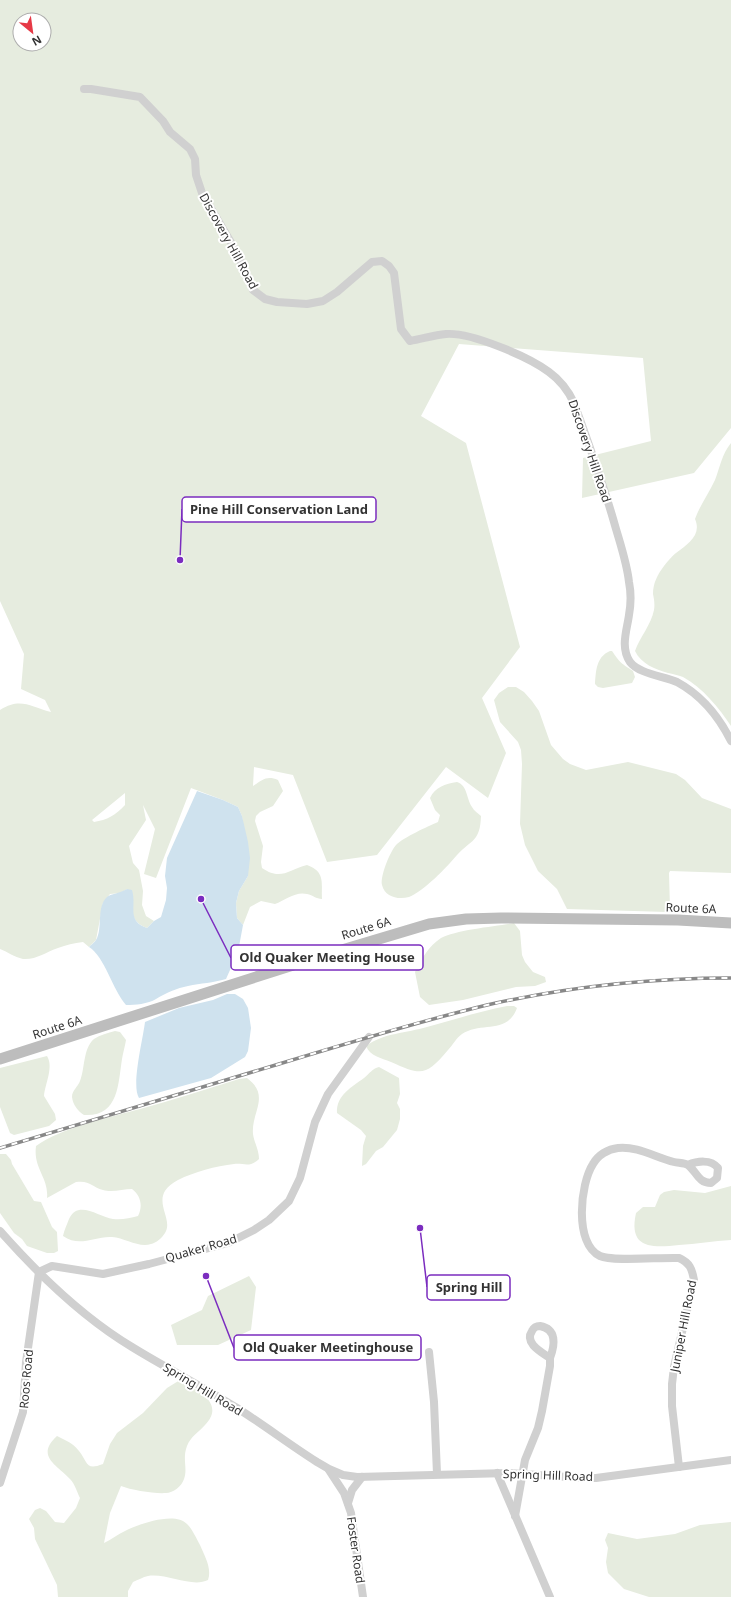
<svg xmlns="http://www.w3.org/2000/svg" width="731" height="1597" font-family="'Noto Sans',sans-serif">
<style>
.green{fill:#e6ecdf;fill-rule:evenodd}
.water{fill:#cfe2ee}
.lines{fill:none;stroke-linecap:round;stroke-linejoin:round}
.street{stroke:#d0d0d0;stroke-width:8}
.secondary{stroke:#bdbdbd;stroke-width:11}
.rail-casing{stroke:#888;stroke-width:3.5}
.rail{stroke:#fff;stroke-width:2;stroke-dasharray:6;stroke-linecap:butt}
.labels{text-anchor:middle;dominant-baseline:central;stroke-width:4;stroke-linejoin:round;paint-order:stroke}
.street-label{font-size:12px;fill:#333;stroke:#fff}
.leader{fill:none;stroke:#7b2cbf;stroke-width:1.5}
.callout-dot{fill:#7b2cbf;stroke:#fff;stroke-width:1.5}
.callout{fill:#fff;stroke:#7b2cbf;stroke-width:1.5}
.callout-label{font-size:13px;text-anchor:middle;font-weight:bold;fill:#333}
</style>
<rect width="100%" height="100%" fill="#fff"/>
<g class="green">
<path d="M0 0H731V428L694 473 582 498 583 458 651 441 643 358 459 344 421 416 466 443 520 647 482 698 506 753 488 798 446 767 377 855 327 862 293 775 254 767 253 786C262 780 267 775 278 780L283 791 273 806 260 812 256 816 255 821 263 846 261 862 262 868C281 881 288 870 307 865 326 872 321 883 322 899 316 899 313 895 307 894 296 891 285 900 275 904L261 901 250 907 243 925 237 918 236 903 239 891 248 876 242 816 238 807 223 800 191 788 156 878 144 874 155 829 143 805 146 820 129 846 133 863 139 870 143 891 142 905 146 916 154 921 147 928C130 922 132 911 133 895L127 889 121 893 110 894 103 903 96 940 89 947 83 942C74 943 66 945 58 948 46 952 36 960 23 959 14 957 8 952 0 949V710C21 697 30 707 51 712L45 700 21 689 24 654 0 601ZM20 20H44V44H20ZM125 793V805C116 815 107 820 94 822L92 820Z"/>
<path d="M731 443V726C719 708 703 688 683 677 678 675 673 674 668 673 655 669 641 664 635 651 640 637 651 625 654 610 655 604 654 599 653 594 653 584 657 575 664 566 667 562 672 556 676 553 688 544 702 535 695 519 700 505 709 493 715 480 720 467 722 454 731 443Z"/>
<path d="M610 651H612C620 663 621 663 633 671L635 677 632 683 603 688 598 687 595 684C596 671 596 657 610 651Z"/>
<path d="M508 687H516L524 692 532 701 539 711 551 745 563 759 570 764 586 770 628 762 676 774 685 780 702 798 731 809V873L670 871 669 873 670 909 667 912 567 909 557 889 538 871 525 845 520 824 522 764 521 750 518 742 500 722 494 700 499 693Z"/>
<path d="M457 782C468 786 466 798 472 807 474 811 478 813 481 816 480 842 472 839 457 855 446 868 424 891 409 897 398 900 385 897 382 885 380 876 390 852 396 845 404 837 427 827 438 822L440 815 435 810 430 798C435 787 445 784 457 782Z"/>
<path d="M514 923 520 931 522 955 525 962 533 972 545 977 546 982 535 986 516 987 463 1000 429 1005 420 997 415 972C421 959 429 946 441 938 455 930 497 926 514 923Z"/>
<path d="M507 1006H514L517 1008C507 1035 481 1021 462 1034 456 1038 453 1045 448 1050 426 1076 422 1076 391 1062 381 1058 370 1056 366 1046 383 1033 407 1033 427 1027 454 1020 480 1011 507 1006Z"/>
<path d="M115 1031 120 1032 126 1040C125 1046 123 1053 122 1059 118 1084 119 1117 84 1115 78 1111 73 1105 72 1097 72 1090 78 1087 80 1081 85 1069 83 1048 94 1039 100 1035 108 1033 115 1031Z"/>
<path d="M47 1056C54 1067 45 1084 44 1096L55 1114 56 1120 49 1126 14 1135 10 1133 0 1107V1068Z"/>
<path d="M379 1067 399 1078 400 1094 397 1103 400 1109V1119L397 1130 383 1147 376 1151 366 1164 362 1166 363 1146 366 1136 361 1130 337 1113C336 1095 352 1087 364 1078 370 1073 372 1069 379 1067Z"/>
<path d="M247 1078C271 1096 251 1112 253 1134 254 1142 259 1150 259 1159 249 1168 245 1163 234 1164 216 1166 194 1172 178 1180 146 1197 175 1217 165 1233 162 1238 156 1243 151 1244 139 1248 125 1238 112 1237 94 1236 80 1248 63 1236 64 1230 67 1225 69 1219 78 1199 99 1217 113 1219 122 1220 130 1218 138 1216 143 1206 141 1196 132 1189 123 1189 112 1193 103 1190 92 1187 90 1180 76 1182L47 1198C49 1177 33 1169 36 1146 61 1128 110 1117 140 1109 173 1100 206 1089 239 1079Z"/>
<path d="M0 1154H6L11 1160 12 1164 34 1201 41 1202 52 1227 57 1232 58 1251 54 1253H47L27 1246 22 1239 14 1233 0 1213Z"/>
<path d="M731 1186V1240C714 1241 696 1244 679 1245 652 1248 628 1249 636 1213L643 1207H655L660 1195 664 1192 674 1190 705 1193Z"/>
<path d="M249 1276 256 1287 251 1330 218 1345H177L171 1325 202 1310 208 1296Z"/>
<path d="M180 1380C197 1390 226 1403 205 1425 198 1433 191 1436 187 1446 182 1459 188 1468 184 1479 182 1486 173 1493 166 1493 155 1494 131 1490 121 1486L110 1513 104 1543C111 1540 118 1534 125 1531 139 1524 175 1511 187 1524 193 1530 196 1538 200 1545 205 1557 212 1568 208 1580 192 1588 167 1573 148 1576 143 1577 138 1580 133 1582L128 1591V1597H58L57 1585 35 1539 34 1528 29 1519 35 1510 40 1508 46 1511 55 1522 64 1523 76 1508 80 1498C77 1492 75 1484 70 1479 57 1465 35 1456 57 1436 65 1440 73 1443 79 1451 88 1462 85 1471 103 1464L110 1444 117 1433 143 1413 167 1388Z"/>
<path d="M731 1522V1597H649L624 1589 608 1573 606 1562 608 1548 605 1540 608 1533 637 1539 675 1534 700 1525Z"/>
</g>
<g class="water">
<path d="M197 791 223 800 238 807 242 816 248 842 250 858 248 876 239 891 236 903 237 918 243 925 238 952 226 979C213 983 201 983 188 986 177 988 166 993 156 999 148 1004 135 1005 126 1005 112 989 105 957 89 947 91 945 95 942 96 940 103 928 96 907 107 897 110 894 121 893 127 889L132 890C137 906 126 921 147 928L154 921 161 917 166 900 167 888 165 876 167 858Z"/>
<path d="M227 994H235L243 999 248 1008 251 1028 248 1051 245 1057 211 1078 139 1098C131 1086 143 1039 145 1022L179 1008 213 1000Z"/>
</g>
<g class="lines">
<g class="street">
<path d="M84 89H91L140 97 163 121 170 132 190 149 195 159 196 175 202 193 236 251 253 290 265 299 277 302 307 304 323 301 337 292 372 262 382 261 389 266 394 273 401 329 410 341C422 339 434 335 446 334 471 332 529 357 549 372 560 380 568 390 574 403 589 444 604 486 616 529 621 546 627 564 629 582 631 592 631 604 629 615 627 630 620 647 630 662 639 674 664 676 677 682 701 695 719 717 731 741"/>
<path d="M0 1231C38 1274 82 1317 132 1347 166 1368 202 1386 237 1408 264 1425 290 1445 317 1462L329 1469 343 1475 357 1477 508 1473 583 1478H596L731 1460"/>
<path d="M540 1326C557 1329 555 1345 550 1358 541 1352 524 1343 532 1331 534 1327 536 1326 540 1326Z"/>
<path d="M429 1352 434 1402 437 1474"/>
<path d="M679 1467 672 1406V1384L674 1367 694 1280C692 1269 690 1263 679 1258 662 1257 613 1262 600 1256 574 1244 580 1184 593 1164 598 1155 608 1149 618 1148 637 1146 655 1157 674 1162 678 1163 685 1163 688 1165 697 1172 698 1183 711 1183L717 1178 718 1168C711 1159 697 1161 688 1165"/>
<path d="M329 1470 344 1493 351 1513 363 1597"/>
<path d="M497 1473 550 1597"/>
<path d="M0 1483 23 1412 26 1362 39 1272 52 1266 103 1274 149 1264 228 1243 254 1230 269 1220 289 1201 300 1178 315 1122 328 1094 369 1037"/>
<path d="M348 1503 352 1490 362 1477"/>
<path d="M515 1516 525 1460 538 1428 542 1411 550 1366V1358"/>
</g>
<path class="secondary" d="M0 1059 312 959 429 924 466 919 501 918 678 920 731 923"/>
<g class="rail-casing">
<path id="rail" d="M0 1148C93 1120 186 1092 279 1064 348 1043 417 1022 487 1005 567 987 649 978 731 978"/>
</g>
<use href="#rail" class="rail"/>
</g>
<g class="labels">
<g class="street-label">
<text transform="translate(229 241) rotate(61)">Discovery Hill Road</text>
<text transform="translate(590 451) rotate(71)">Discovery Hill Road</text>
<text transform="translate(691 908) rotate(2)">Route 6A</text>
<text transform="translate(366 928) rotate(-17)">Route 6A</text>
<text transform="translate(57 1027) rotate(-18)">Route 6A</text>
<text transform="translate(201 1248) rotate(-16)">Quaker Road</text>
<text transform="translate(683 1326) rotate(-79)">Juniper Hill Road</text>
<text transform="translate(26 1379) rotate(-85)">Roos Road</text>
<text transform="translate(203 1389) rotate(31)">Spring Hill Road</text>
<text transform="translate(548 1475) rotate(2)">Spring Hill Road</text>
<text transform="translate(356 1550) rotate(82)">Foster Road</text>
</g>
</g>
<path class="leader" d="M180 560L182 509M201 899L231 958M420 1228L427 1287M206 1276L234 1348"/>
<g class="callout-dot">
<circle cx="180" cy="560" r="4"/>
<circle cx="201" cy="899" r="4"/>
<circle cx="420" cy="1228" r="4"/>
<circle cx="206" cy="1276" r="4"/>
</g>
<g class="callout">
<rect x="182" y="497" width="194" height="25" rx="4"/>
<rect x="231" y="945" width="192" height="25" rx="4"/>
<rect x="427" y="1275" width="83" height="25" rx="4"/>
<rect x="234" y="1335" width="187" height="25" rx="4"/>
</g>
<g class="callout-label">
<text x="279" y="514">Pine Hill Conservation Land</text>
<text x="327" y="962">Old Quaker Meeting House</text>
<text x="469" y="1292">Spring Hill</text>
<text x="328" y="1352">Old Quaker Meetinghouse</text>
</g>
<g transform="translate(32 32) rotate(151)"><circle r="19" fill="#ffffff" stroke="#adadad"/>
<path d="M0-3L7 15L0 10L-7 15Z" fill="#e63946"/>
<text y="-6" font-size="11" font-weight="bold" text-anchor="middle" fill="#333333">N</text>
</g>
</svg>
